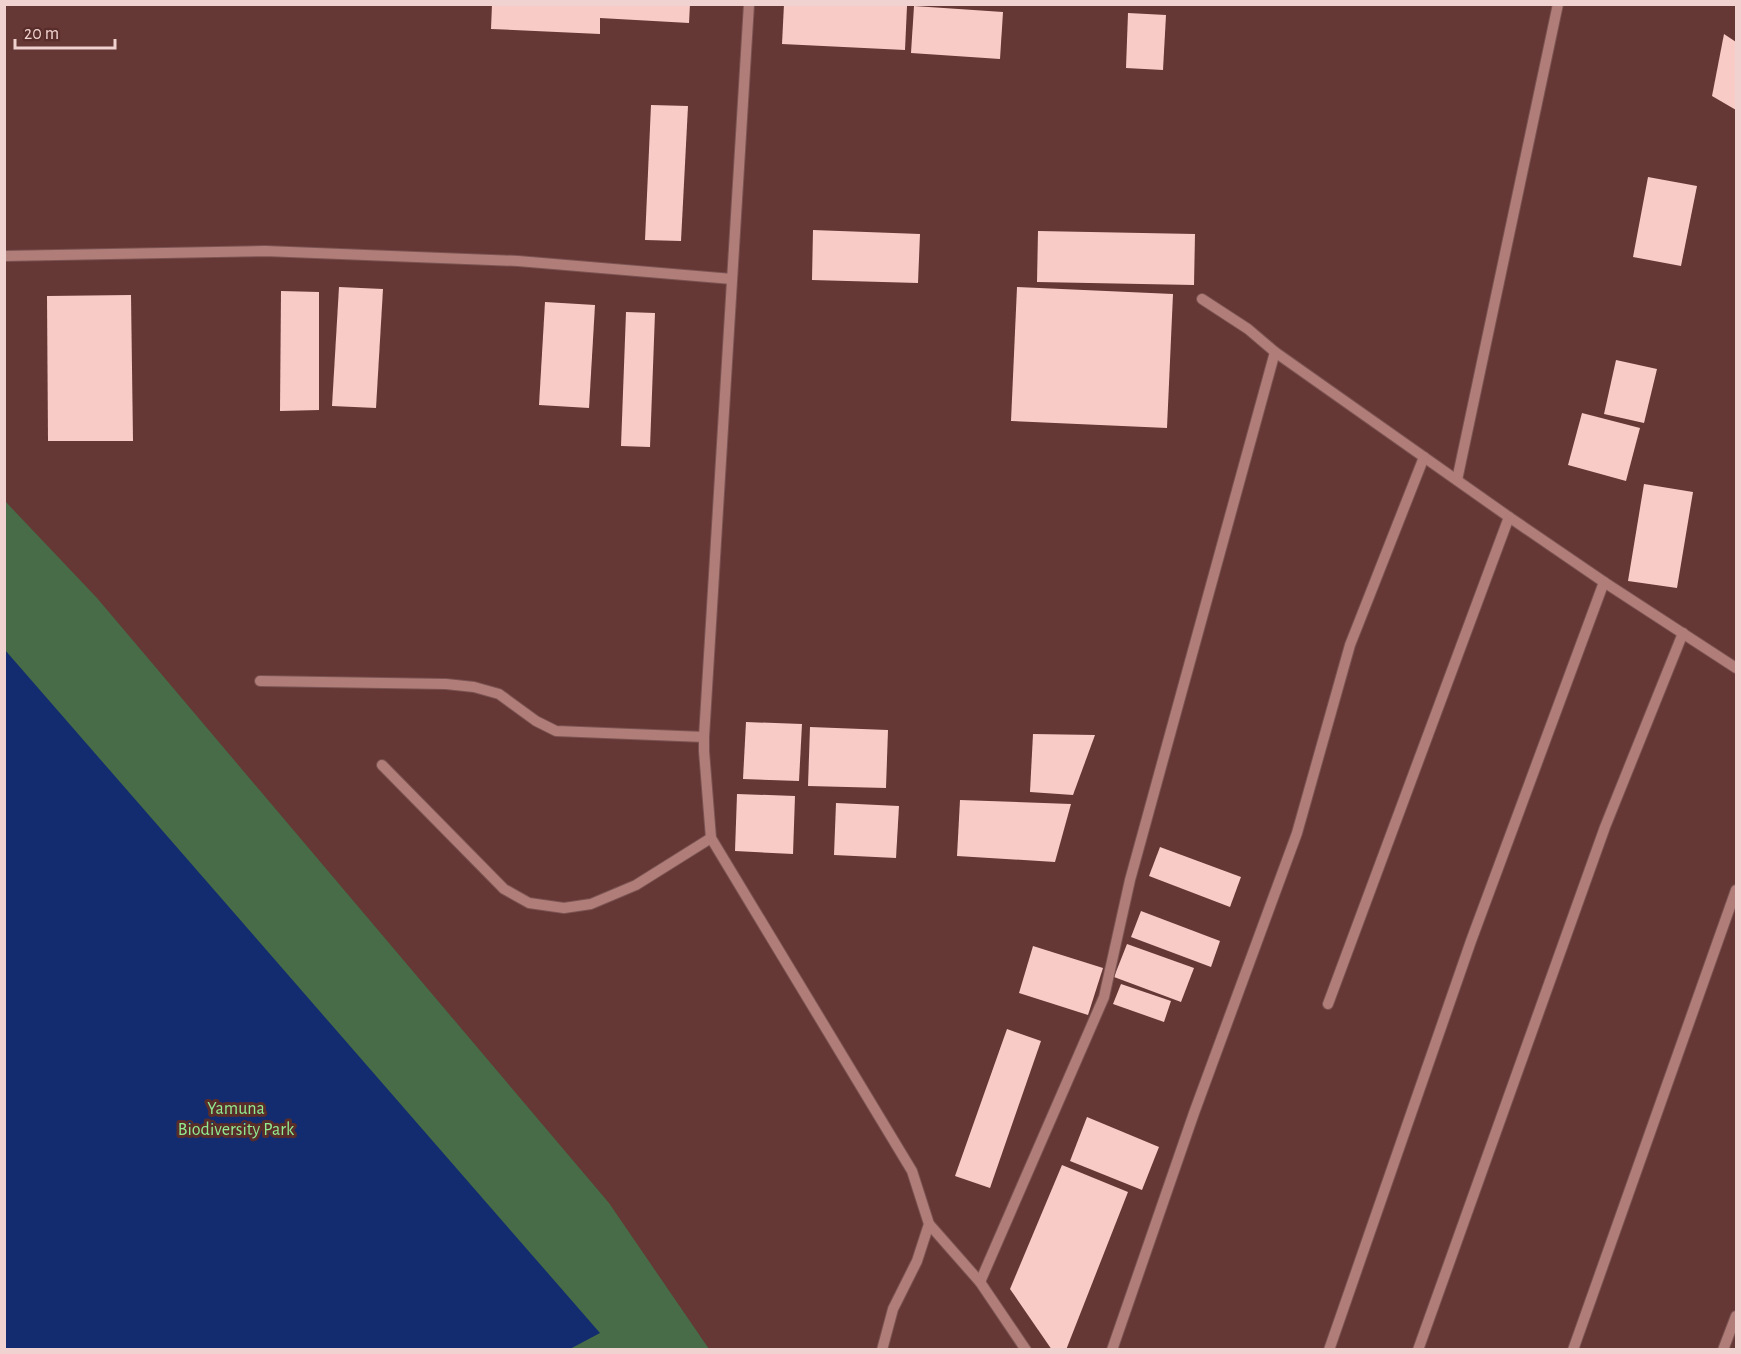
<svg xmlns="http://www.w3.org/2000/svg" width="1741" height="1354" font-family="'Alegreya Sans',sans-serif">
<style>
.green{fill:#476c47}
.water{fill:#122c6f}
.building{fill:#f9cbc7}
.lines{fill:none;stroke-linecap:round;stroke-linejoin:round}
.minor-casing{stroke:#7a5452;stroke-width:12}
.minor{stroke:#b17d79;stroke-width:10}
.labels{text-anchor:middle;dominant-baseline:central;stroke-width:6;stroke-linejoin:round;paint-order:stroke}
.park-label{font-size:18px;fill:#91eb91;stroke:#592d2a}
</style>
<rect width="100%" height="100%" fill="#653735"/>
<path class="green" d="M4 500 97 598 609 1203 709 1349H5Z"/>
<path class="water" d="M5 650 600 1333 568 1350 5 1349Z"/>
<g class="building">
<path d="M492 4H690L689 23 600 18V34L491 29Z"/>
<path d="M784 4 907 6 905 50 782 44Z"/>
<path d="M914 6 1003 12 1000 59 911 53Z"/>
<path d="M1128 13 1166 15 1163 70 1126 68Z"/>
<path d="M1724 34 1736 42V110L1712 96Z"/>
<path d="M651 105 688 106 681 241 645 240Z"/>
<path d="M1648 177 1697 186 1681 266 1633 257Z"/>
<path d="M813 230 920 234 918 283 812 280Z"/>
<path d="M1038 231 1195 234 1194 285 1037 282Z"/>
<path d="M339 287 383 289 376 408 332 406Z"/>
<path d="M1017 287 1173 294 1167 428 1011 421Z"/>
<path d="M281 291 319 292V410L280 411Z"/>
<path d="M131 295 133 441H48L47 296Z"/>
<path d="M545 302 595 305 589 408 539 405Z"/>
<path d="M626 312 655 313 650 447 621 446Z"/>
<path d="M1616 360 1657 369 1644 423 1604 414Z"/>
<path d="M1582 413 1640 428 1626 481 1568 465Z"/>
<path d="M1644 484 1693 492 1677 588 1628 581Z"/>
<path d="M746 722 802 724 799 781 743 779Z"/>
<path d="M810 727 888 730 886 788 808 786Z"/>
<path d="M1033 734 1095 735 1073 795 1030 792Z"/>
<path d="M737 794 795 796 793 854 735 851Z"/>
<path d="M960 800 1071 804 1055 862 957 856Z"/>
<path d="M836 803 899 806 896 858 834 855Z"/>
<path d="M1160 847 1241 877 1230 907 1149 876Z"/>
<path d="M1141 911 1220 941 1211 967 1131 937Z"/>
<path d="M1127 944 1194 968 1181 1002 1114 977Z"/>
<path d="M1033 946 1103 968 1088 1015 1019 993Z"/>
<path d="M1121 984 1171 1001 1164 1022 1113 1004Z"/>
<path d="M1007 1029 1041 1041 990 1188 955 1176Z"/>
<path d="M1087 1117 1159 1147 1142 1190 1070 1161Z"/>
<path d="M1062 1165 1128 1192 1066 1350H1052L1010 1289Z"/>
</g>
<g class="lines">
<g class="minor-casing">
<g id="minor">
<path d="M749 4 704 737V751L711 838 912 1171 929 1224 917 1261 893 1309 882 1350"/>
<path d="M4 256 265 251 518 261 732 279"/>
<path d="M1202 299 1248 329 1275 352 1509 517 1604 582 1736 668"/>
<path d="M1457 480 1558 4"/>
<path d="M260 681 446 684 474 687 499 694 536 721 556 731 704 737"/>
<path d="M382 765 504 889 529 903 564 908 591 904 636 885 711 838"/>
<path d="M1328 1004 1509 517"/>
<path d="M929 1224 980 1282 1026 1350"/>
<path d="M980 1282 1104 997 1130 880 1275 352"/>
<path d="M1112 1350 1194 1113 1297 833 1350 645 1424 457"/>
<path d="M1329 1350 1471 941 1604 582"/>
<path d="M1418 1350 1605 827 1683 633"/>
<path d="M1573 1350 1736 890"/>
<path d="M1723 1350 1736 1316"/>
</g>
</g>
<use href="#minor" class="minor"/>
</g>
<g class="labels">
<g class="park-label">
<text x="236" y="1109">Yamuna<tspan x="236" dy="21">Biodiversity Park</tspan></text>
</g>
</g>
<rect width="1741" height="1354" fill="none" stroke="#f0d3d0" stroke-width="12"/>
<path d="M15 39v9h100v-9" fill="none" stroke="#f0d3d0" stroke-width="3"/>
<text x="24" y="39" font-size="18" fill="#f0d3d0" stroke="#592d2a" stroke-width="4.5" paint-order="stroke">20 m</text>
</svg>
